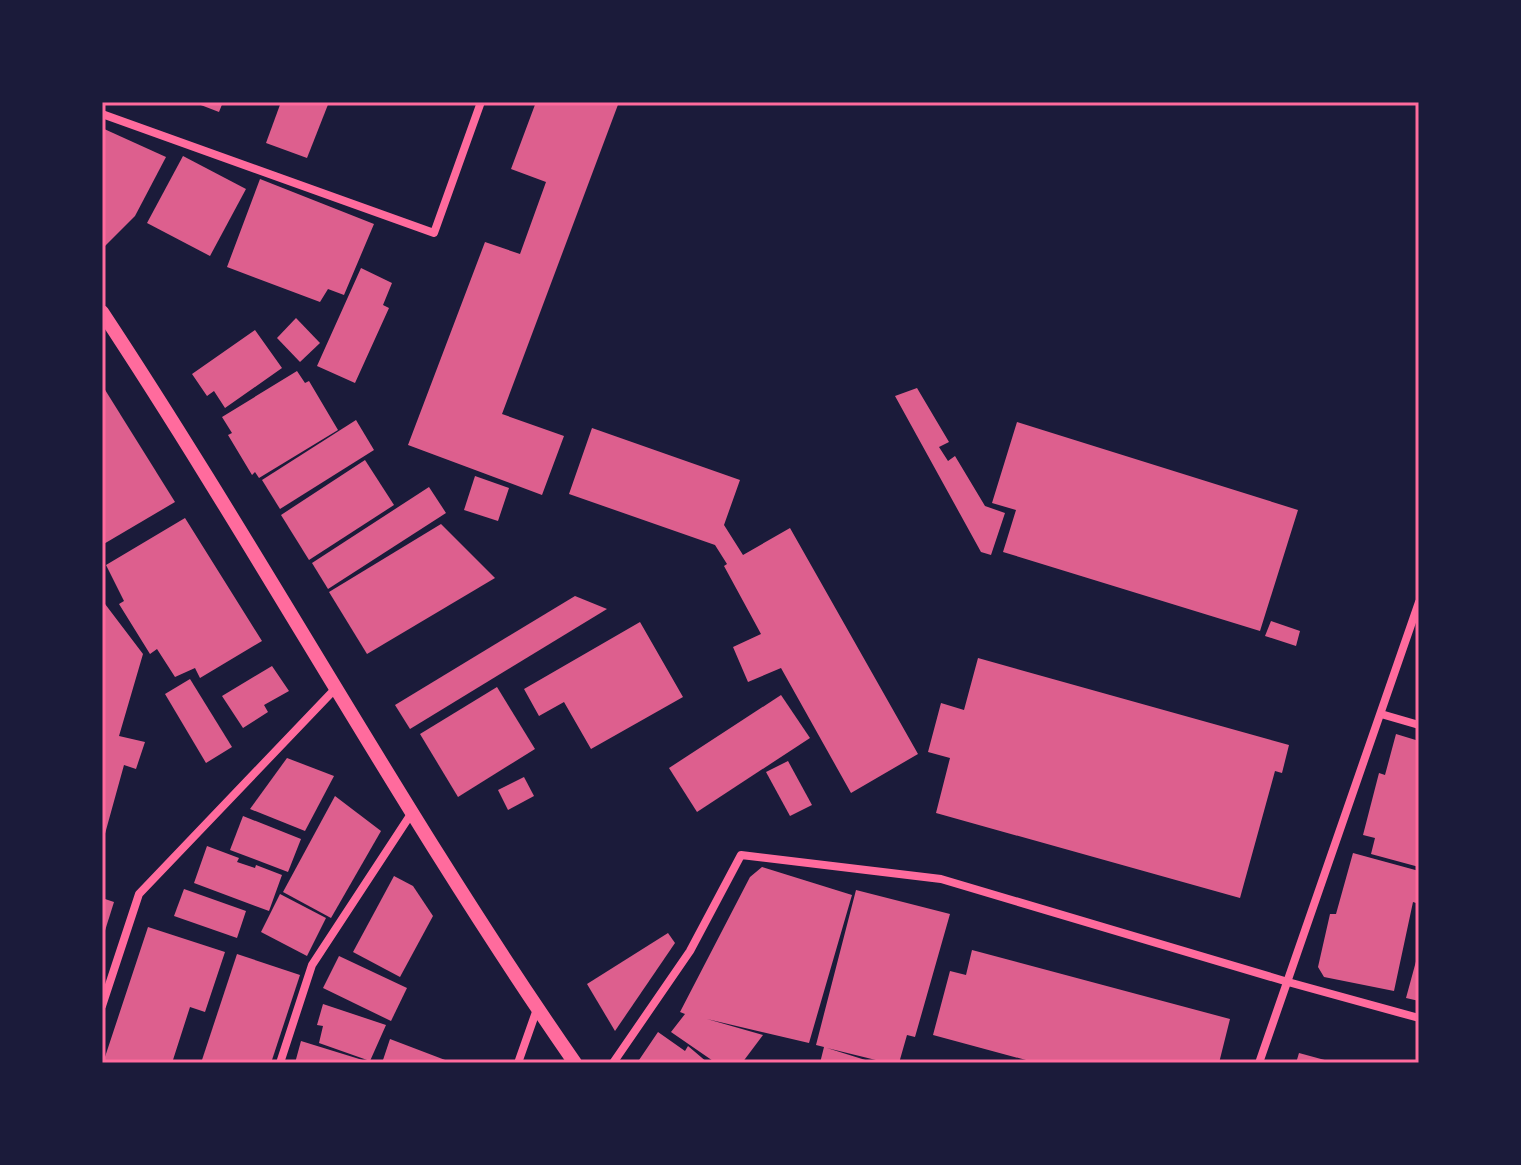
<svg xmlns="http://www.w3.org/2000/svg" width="1521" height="1165" font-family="'Work Sans',sans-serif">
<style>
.building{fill:#dd5f8e}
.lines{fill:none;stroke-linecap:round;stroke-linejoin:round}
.minor{stroke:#ff6b9d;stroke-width:8}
.tertiary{stroke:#ff6b9d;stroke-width:14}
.neatline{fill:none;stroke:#ff6b9d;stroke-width:3}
</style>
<rect width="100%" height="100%" fill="#1b1b3a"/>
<g class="building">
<path d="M193 102H223L219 112Z"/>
<path d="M281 102H329L307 158 266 143Z"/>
<path d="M536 102H619L502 414 564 436 542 495 408 445 485 242 520 254 546 182 511 169Z"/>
<path d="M102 128 166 157 135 216 102 249Z"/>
<path d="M183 156 246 189 210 256 147 223Z"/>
<path d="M260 179 374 224 344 295 328 289 320 302 227 267Z"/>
<path d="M361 268 392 283 383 305 389 308 355 383 317 366Z"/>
<path d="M296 318 320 343 300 362 277 338Z"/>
<path d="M255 330 282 368 225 408 214 391 207 396 192 374Z"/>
<path d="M297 371 305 383 309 381 338 430 259 478 255 472 252 475 228 435 232 433 222 417Z"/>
<path d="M102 385 175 502 102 545Z"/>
<path d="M917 388 949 442 939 447 948 461 955 456 985 506 1005 513 991 555 981 552 895 396Z"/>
<path d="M356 420 374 450 280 509 262 480Z"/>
<path d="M1017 422 1298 510 1260 631 1003 552 1016 510 992 503Z"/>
<path d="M592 428 740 480 724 525 743 555 790 528 918 754 851 793 781 668 748 682 733 647 761 634 724 566 727 564 715 545 569 494Z"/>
<path d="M365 460 394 505 309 560 281 515Z"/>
<path d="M475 476 509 488 498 521 464 510Z"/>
<path d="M429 487 446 513 328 589 312 563Z"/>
<path d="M185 518 262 641 200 678 195 668 175 677 157 649 150 654 119 604 124 601 106 565Z"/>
<path d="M441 524 495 578 367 654 329 592Z"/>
<path d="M575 596 607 609 410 729 395 705Z"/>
<path d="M102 600 143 654 119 736 145 742 136 769 124 765 103 841Z"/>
<path d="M1271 621 1300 631 1296 646 1265 636Z"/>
<path d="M640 622 683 697 591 749 564 702 539 716 524 689Z"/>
<path d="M978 658 1289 745 1282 773 1275 771 1240 898 936 813 950 758 928 752 941 703 964 710Z"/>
<path d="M272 666 289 691 264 705 268 712 243 728 222 696Z"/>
<path d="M190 679 232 747 206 763 165 694Z"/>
<path d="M497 687 535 749 458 797 420 734Z"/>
<path d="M781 695 810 738 697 812 669 768Z"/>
<path d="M1396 734 1419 741V867L1371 854 1375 838 1363 835 1379 773 1385 775Z"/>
<path d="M287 758 334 776 305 831 250 809Z"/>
<path d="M788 761 812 805 790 816 766 772Z"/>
<path d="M524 777 534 796 508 810 498 790Z"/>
<path d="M335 796 381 831 331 918 283 892Z"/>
<path d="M243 816 301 839 288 872 230 850Z"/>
<path d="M207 846 239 858 237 862 255 868 256 865 282 875 269 911 194 883Z"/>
<path d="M1353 853 1419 871V904L1413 902 1394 991 1324 977 1318 967 1330 914H1336Z"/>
<path d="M762 867 852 895 809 1043 707 1019 763 1035 742 1063H716L671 1032 685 1014 680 1012 750 877Z"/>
<path d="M394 876 413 886 433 916 400 977 353 952Z"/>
<path d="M184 889 246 911 237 938 174 916Z"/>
<path d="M856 890 950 914 915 1037 907 1035 899 1063H888L827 1048 875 1063H820L824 1047 816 1045Z"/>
<path d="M280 894 326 918 307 956 261 932Z"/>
<path d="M102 898 114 902 103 937H102Z"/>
<path d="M148 927 225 952 205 1012 190 1007 172 1063H103Z"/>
<path d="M668 933 675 943 615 1031 587 984Z"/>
<path d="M972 950 1230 1019 1219 1063H1037L933 1035 950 971 966 975Z"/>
<path d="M237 954 300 975 271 1063H201Z"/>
<path d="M1418 954H1419V1001L1406 998Z"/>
<path d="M339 956 407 988 391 1021 323 988Z"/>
<path d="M323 1004 386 1025 370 1061 319 1043 323 1026 317 1025Z"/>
<path d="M658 1032 685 1051 688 1046 708 1063H637Z"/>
<path d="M390 1039 453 1063H382Z"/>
<path d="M301 1041 369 1062 368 1063H295Z"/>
<path d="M1299 1053 1332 1062V1063H1296Z"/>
</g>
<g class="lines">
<g class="minor">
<path d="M102 114 434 233 481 102"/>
<path d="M1381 714 1419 725"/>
<path d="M102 1006 139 894 335 689"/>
<path d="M280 1063 312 965 411 814"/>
<path d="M518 1063 537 1009"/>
<path d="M613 1063 690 951 741 855 941 879 1288 982 1419 1018"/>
<path d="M1259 1063 1419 602"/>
</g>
<path class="tertiary" d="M102 312C265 559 406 820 575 1063"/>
</g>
<rect width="1521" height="1165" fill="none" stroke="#1b1b3a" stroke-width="208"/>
<rect x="104" y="104" width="1313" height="957" class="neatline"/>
</svg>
